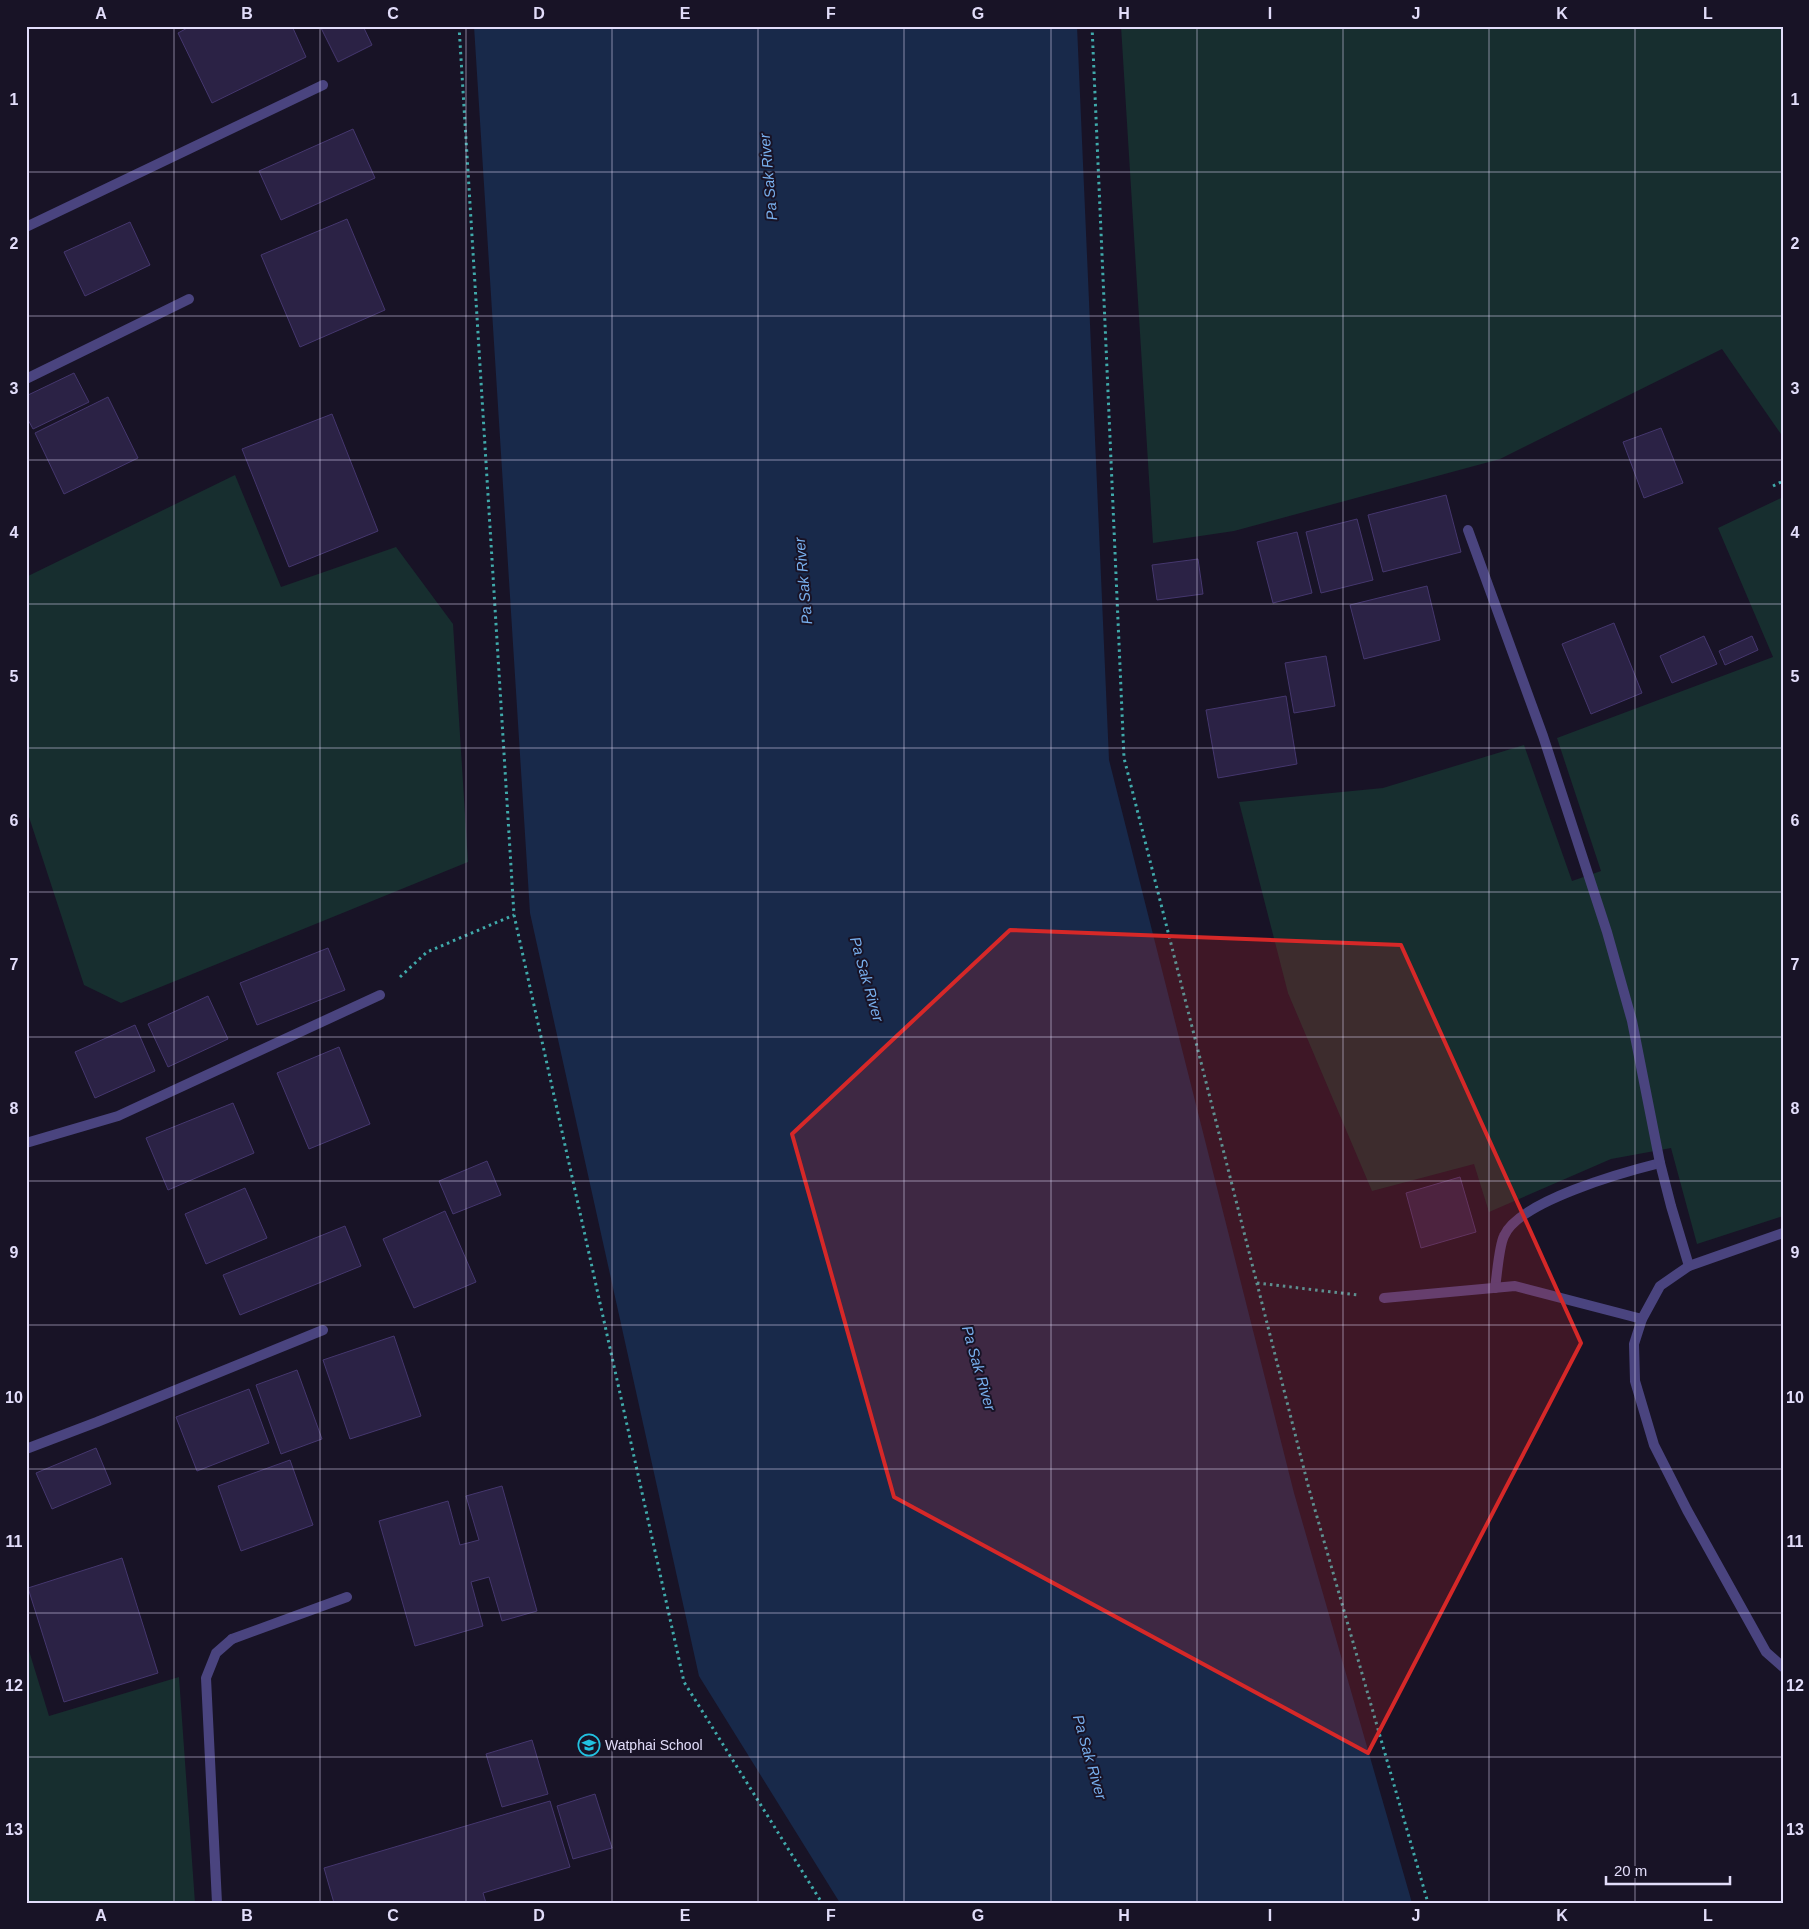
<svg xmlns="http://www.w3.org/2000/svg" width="1809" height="1929" font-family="Helvetica,sans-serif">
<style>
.green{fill:#172e2f}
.water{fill:#18294a}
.building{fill:#2b2245;stroke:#45376e}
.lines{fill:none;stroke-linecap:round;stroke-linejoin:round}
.path{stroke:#40aaab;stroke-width:3;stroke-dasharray:2.5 4;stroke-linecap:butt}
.service{stroke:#4a447f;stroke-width:10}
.minor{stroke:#4a447f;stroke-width:10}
.marked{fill:#d62828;fill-opacity:0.2;stroke:#d62828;stroke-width:4;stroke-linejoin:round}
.grid{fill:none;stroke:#e2ddfa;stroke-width:1;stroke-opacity:0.55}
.labels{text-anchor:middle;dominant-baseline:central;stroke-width:4;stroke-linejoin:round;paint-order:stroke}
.poi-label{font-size:14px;fill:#e2ddfa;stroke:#181326;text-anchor:start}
.water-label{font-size:15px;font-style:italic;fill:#78afed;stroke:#181326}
.neatline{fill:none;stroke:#e2ddfa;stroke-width:2}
.grid-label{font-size:16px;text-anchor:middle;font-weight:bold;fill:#e2ddfa}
</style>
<rect width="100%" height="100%" fill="#181326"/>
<g class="green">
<path d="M1121 26H1783V437L1722 349 1500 459 1234 531 1153 543Z"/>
<path d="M235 475 281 587 396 547 453 624 468 862 121 1003 84 985 29 817 26 816V577Z"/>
<path d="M1783 497V1216L1697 1244 1671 1148 1611 1159 1489 1212 1474 1164 1372 1191 1288 993 1239 802 1383 788 1524 745 1572 881 1601 871 1557 738 1773 657 1718 528Z"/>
<path d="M26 1641 49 1716 179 1677 195 1903H26Z"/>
</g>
<path class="water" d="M474 26H1077L1109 760 1294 1493 1412 1903H840L699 1676 530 913Z"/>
<g class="building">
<path d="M191 26H292L306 57 212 103 178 33Z"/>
<path d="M320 26H363L372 45 338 62Z"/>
<path d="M353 129 375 178 281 220 259 171Z"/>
<path d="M347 219 385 310 300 347 261 255Z"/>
<path d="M130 222 150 265 85 296 64 252Z"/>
<path d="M74 373 89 402 33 429 26 416V396Z"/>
<path d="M108 397 138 458 64 494 35 433Z"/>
<path d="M332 414 378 531 289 567 242 449Z"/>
<path d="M1661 428 1683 483 1644 498 1623 442Z"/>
<path d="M1446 495 1461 552 1383 572 1368 515Z"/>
<path d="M1357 519 1373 580 1321 593 1306 532Z"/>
<path d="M1297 532 1312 593 1273 603 1257 542Z"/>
<path d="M1198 559 1203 594 1157 600 1152 565Z"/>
<path d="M1427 586 1440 640 1364 659 1350 605Z"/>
<path d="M1614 623 1642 693 1591 714 1562 644Z"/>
<path d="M1704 636 1717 664 1672 683 1660 656Z"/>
<path d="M1752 636 1758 650 1725 665 1719 651Z"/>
<path d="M1326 656 1335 706 1294 713 1285 663Z"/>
<path d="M1286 696 1297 764 1218 778 1206 710Z"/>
<path d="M328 948 345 990 257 1025 240 983Z"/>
<path d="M208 996 228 1039 168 1067 148 1024Z"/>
<path d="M135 1025 155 1071 95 1098 75 1052Z"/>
<path d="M339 1047 370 1124 309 1149 277 1073Z"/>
<path d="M233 1103 254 1153 168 1190 146 1138Z"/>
<path d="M487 1161 501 1195 453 1214 439 1181Z"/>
<path d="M1460 1177 1476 1232 1421 1248 1406 1193Z"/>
<path d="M245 1188 267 1238 206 1264 185 1214Z"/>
<path d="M445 1211 476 1282 414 1308 383 1239Z"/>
<path d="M345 1226 361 1266 240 1315 223 1275Z"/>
<path d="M394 1336 421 1416 350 1439 323 1360Z"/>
<path d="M297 1370 322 1439 281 1454 256 1385Z"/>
<path d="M249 1389 269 1443 197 1471 176 1417Z"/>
<path d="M96 1448 111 1484 52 1509 36 1473Z"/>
<path d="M290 1460 313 1525 241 1551 218 1486Z"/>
<path d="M502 1486 537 1611 502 1621 489 1577 471 1582 483 1626 415 1646 379 1521 448 1501 460 1545 479 1540 466 1496Z"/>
<path d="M122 1558 158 1673 64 1702 28 1588Z"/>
<path d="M532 1740 548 1794 502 1807 486 1754Z"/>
<path d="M595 1794 612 1848 573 1859 557 1806Z"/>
<path d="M550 1801 570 1867 483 1893 486 1903H334L324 1868Z"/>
</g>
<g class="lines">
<g class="path">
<path d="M459 26 514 915 684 1682 822 1903"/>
<path d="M1092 26 1124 758 1309 1489 1428 1903"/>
<path d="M1773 486 1783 481"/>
<path d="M400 977 427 952 514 915"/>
<path d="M1257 1283 1358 1295"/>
</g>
<g class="service">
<path d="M26 227 323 85"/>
<path d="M26 379 189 299"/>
<path d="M26 1143 118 1116 380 995"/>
<path d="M1495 1288C1497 1275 1499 1246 1504 1236 1519 1201 1624 1172 1660 1163"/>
<path d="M1384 1298 1515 1286 1642 1319"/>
<path d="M232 1639 347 1597"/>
</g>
<g class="minor">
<path d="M1468 530 1543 736 1607 932 1632 1021 1660 1163 1671 1206 1689 1266"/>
<path d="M1783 1233 1689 1266 1660 1286 1642 1319 1634 1344 1635 1381 1654 1445 1687 1510 1766 1652 1783 1667"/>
<path d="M26 1449 97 1422 323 1330"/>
<path d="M217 1903 206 1678 216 1653 232 1639"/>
</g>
</g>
<path class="marked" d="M1010 930 1401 945 1581 1343 1368 1753 894 1497 792 1134Z"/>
<path class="grid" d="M174 26V1903M320 26V1903M466 26V1903M612 26V1903M758 26V1903M904 26V1903M1051 26V1903M1197 26V1903M1343 26V1903M1489 26V1903M1635 26V1903M26 172H1783M26 316H1783M26 460H1783M26 604H1783M26 748H1783M26 892H1783M26 1037H1783M26 1181H1783M26 1325H1783M26 1469H1783M26 1613H1783M26 1757H1783"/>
<defs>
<g id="school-ring" transform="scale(1.125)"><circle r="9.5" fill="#181326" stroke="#22c2e1" stroke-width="1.5"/><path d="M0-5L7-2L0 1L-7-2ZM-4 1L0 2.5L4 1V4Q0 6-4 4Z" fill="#22c2e1"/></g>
</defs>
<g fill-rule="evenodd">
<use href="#school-ring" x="589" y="1745"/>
</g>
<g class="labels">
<g class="poi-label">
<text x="605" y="1745">Watphai School</text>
</g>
<g class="water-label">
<text transform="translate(768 177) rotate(-95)">Pa Sak River</text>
<text transform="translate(803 581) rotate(-95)">Pa Sak River</text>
<text transform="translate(867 979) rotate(74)">Pa Sak River</text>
<text transform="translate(979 1368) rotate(74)">Pa Sak River</text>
<text transform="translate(1090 1757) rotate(74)">Pa Sak River</text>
</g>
</g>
<rect width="1809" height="1929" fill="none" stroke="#181326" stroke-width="55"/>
<path d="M1606 1876v8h124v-8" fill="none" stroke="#e2ddfa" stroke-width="2.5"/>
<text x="1614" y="1876" font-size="15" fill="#e2ddfa" stroke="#181326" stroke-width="4" paint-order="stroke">20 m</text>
<rect x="28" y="28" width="1754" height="1874" class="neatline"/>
<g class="grid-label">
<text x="101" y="19">A</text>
<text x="247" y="19">B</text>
<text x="393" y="19">C</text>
<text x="539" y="19">D</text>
<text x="685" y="19">E</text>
<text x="831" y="19">F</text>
<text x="978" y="19">G</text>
<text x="1124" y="19">H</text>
<text x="1270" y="19">I</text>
<text x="1416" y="19">J</text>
<text x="1562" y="19">K</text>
<text x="1708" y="19">L</text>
<text x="14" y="105">1</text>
<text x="1795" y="105">1</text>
<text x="14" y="249">2</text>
<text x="1795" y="249">2</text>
<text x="14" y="394">3</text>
<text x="1795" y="394">3</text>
<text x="14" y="538">4</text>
<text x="1795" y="538">4</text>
<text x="14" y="682">5</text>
<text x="1795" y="682">5</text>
<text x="14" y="826">6</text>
<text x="1795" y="826">6</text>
<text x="14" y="970">7</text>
<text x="1795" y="970">7</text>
<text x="14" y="1114">8</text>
<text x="1795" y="1114">8</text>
<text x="14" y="1258">9</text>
<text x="1795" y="1258">9</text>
<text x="14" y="1403">10</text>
<text x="1795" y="1403">10</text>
<text x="14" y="1547">11</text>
<text x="1795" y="1547">11</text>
<text x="14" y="1691">12</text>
<text x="1795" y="1691">12</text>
<text x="14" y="1835">13</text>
<text x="1795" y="1835">13</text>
<text x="101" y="1921">A</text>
<text x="247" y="1921">B</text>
<text x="393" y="1921">C</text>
<text x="539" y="1921">D</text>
<text x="685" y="1921">E</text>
<text x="831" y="1921">F</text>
<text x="978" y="1921">G</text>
<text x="1124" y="1921">H</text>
<text x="1270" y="1921">I</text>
<text x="1416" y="1921">J</text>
<text x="1562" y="1921">K</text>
<text x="1708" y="1921">L</text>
</g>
</svg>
